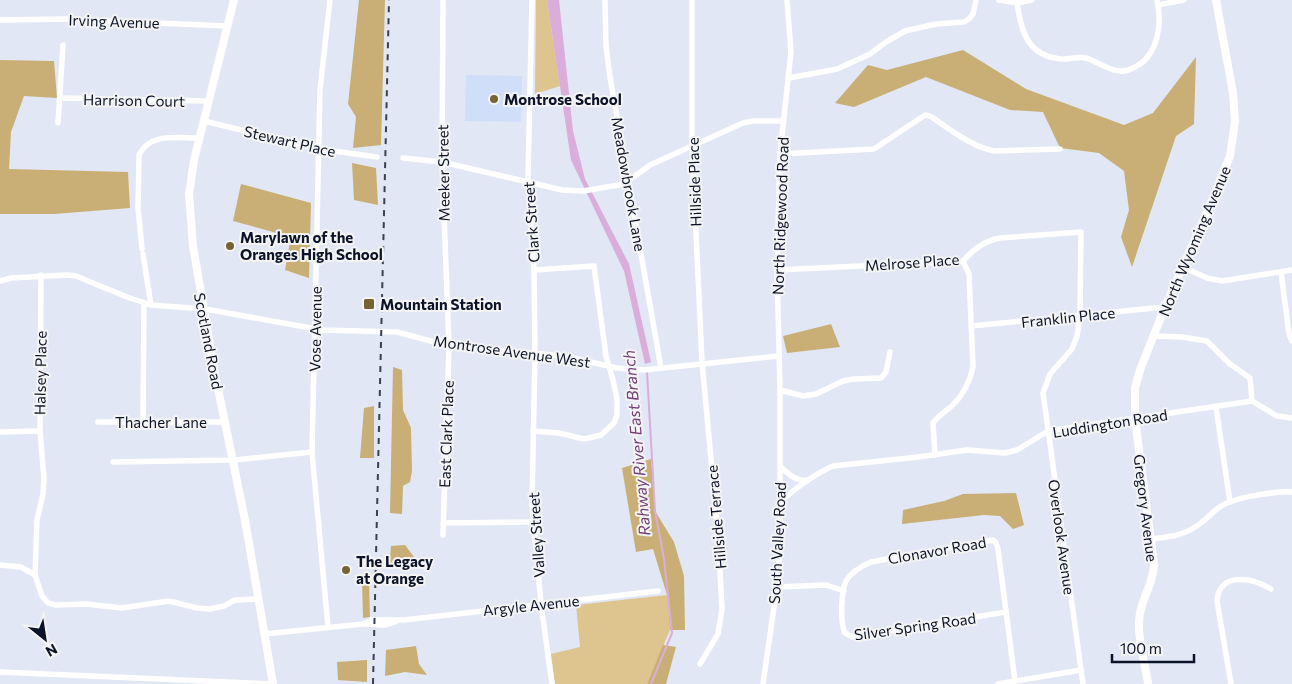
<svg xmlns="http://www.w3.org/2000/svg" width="1292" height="684" font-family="Commissioner,sans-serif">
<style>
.built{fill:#d1def9}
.green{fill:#dec58f}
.forest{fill:#c9af75}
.water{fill:#dbaddb}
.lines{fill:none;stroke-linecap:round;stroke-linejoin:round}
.stream{stroke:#dbaddb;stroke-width:2}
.minor{stroke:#fff;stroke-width:5.5}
.major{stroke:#fff;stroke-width:8}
.rail{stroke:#384054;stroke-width:2;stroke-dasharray:6 6;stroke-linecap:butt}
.poi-dot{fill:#776232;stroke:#f4f4f4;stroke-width:2}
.labels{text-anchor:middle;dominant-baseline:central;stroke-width:4;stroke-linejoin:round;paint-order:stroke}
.street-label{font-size:15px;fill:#0a1328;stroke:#f4f4f4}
.poi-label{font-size:15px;font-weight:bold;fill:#0a1328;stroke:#f4f4f4;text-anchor:start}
.water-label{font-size:16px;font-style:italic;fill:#763e77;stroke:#f4f4f4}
</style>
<rect width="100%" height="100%" fill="#e1e7f4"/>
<path class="built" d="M466 75 522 76 521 122 465 121Z"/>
<g class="green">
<path d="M536 0H547L560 86 535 94Z"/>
<path d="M667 595 670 630 647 684H555L551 654 580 647 576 605Z"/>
</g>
<g class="forest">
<path d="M359 0H385L381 145 353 148 356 117 348 104Z"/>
<path d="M963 50 1026 89 1124 125 1153 113 1196 57 1194 124 1176 136 1132 267 1121 237 1129 210 1124 171 1099 153 1060 148 1043 112 1010 110 926 77 854 107 835 103 868 65 887 70Z"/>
<path d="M0 60 54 61 57 98 24 96 11 132 9 169 128 172 130 208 54 214H0Z"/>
<path d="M352 163 376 168 378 205 354 200Z"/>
<path d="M241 184 311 203 309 278 285 270 291 237 233 221Z"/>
<path d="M831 324 840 347 787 353 783 336Z"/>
<path d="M393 367 402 370 403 410 411 428 412 471 410 482 403 486 402 514 390 513Z"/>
<path d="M374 406V458H360L364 408Z"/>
<path d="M651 459 655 511 674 542 684 576 685 630H670L667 595 653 549 636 552 622 468Z"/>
<path d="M1016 493 1024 525 1013 529 1000 516 984 515 902 524 903 510 944 501 963 494Z"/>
<path d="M405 545 417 561 414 565 389 568 391 546Z"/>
<path d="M369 579 370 617 363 618 362 581Z"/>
<path d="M663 645 676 647 666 684H647Z"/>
<path d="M416 646 419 664 427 675 405 672 385 676 386 650Z"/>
<path d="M367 660V682L338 680 337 662Z"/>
</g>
<path class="water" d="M547 0H559L573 131 585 179 629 264 651 362 645 364 624 271 571 160Z"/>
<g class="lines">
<path class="stream" d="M647 372 655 511 664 559 672 633 651 684"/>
<g class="minor">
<path d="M443 0 442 162 449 346 443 535"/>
<path d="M532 0 528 178 534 270 535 353 532 505 541 604 552 684"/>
<path d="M605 0 606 46 610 77 661 368"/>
<path d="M692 0V146L702 362 718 534 722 609 718 634 700 664"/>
<path d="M999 0 1017 3 1032 0"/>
<path d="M1017 3C1021 31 1027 55 1060 59 1069 60 1077 56 1086 58 1097 61 1107 70 1119 71 1126 72 1131 69 1137 66 1159 53 1162 23 1157 0"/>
<path d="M1158 5 1184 0"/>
<path d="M0 20 64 19 227 26"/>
<path d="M789 78 837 69 870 54 886 42 905 31 936 24 964 22 969 19 973 14 976 0"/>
<path d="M60 98 209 101"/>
<path d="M204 121 319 149 377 157"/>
<path d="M58 123 63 45"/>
<path d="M780 154 874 149 925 115 930 116C950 129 970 146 994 151L1060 149"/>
<path d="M403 158 442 162 562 190 583 191 619 185 628 181 650 165 743 123 753 121H784"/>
<path d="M142 249 138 208 139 155C150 132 178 138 199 138"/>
<path d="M143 254 151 305"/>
<path d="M1183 267 1207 278 1222 281 1292 270"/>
<path d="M777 270 963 261C974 249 984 241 1000 238L1081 232 1080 316 1077 336 1072 349 1050 374 1043 393 1083 684"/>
<path d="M1281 272 1289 334 1292 341"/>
<path d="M41 275 40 431 44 479 43 494 37 520 35 575 42 596 48 603 56 605 86 604 122 608 169 601 197 608 210 609 224 606 235 600 258 599"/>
<path d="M0 281 11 278 67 275 76 276 127 297 151 305 205 309 322 330 397 332 449 346 564 356 617 368 644 370 779 356"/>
<path d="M971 326 1165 307"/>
<path d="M1154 336 1182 337 1207 341 1230 364 1250 378 1252 401"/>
<path d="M780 390 803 396 816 394 843 381 854 379 881 378 886 372 890 352"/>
<path d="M1216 407 1230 502"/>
<path d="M98 422H225"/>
<path d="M143 422 144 303"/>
<path d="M533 431 559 433 584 439 601 435 614 423 617 415V399L613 380 606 356 594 266 534 270"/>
<path d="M0 432 40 431"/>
<path d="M935 455 933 423C939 415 946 411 953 405 964 394 970 381 973 367L969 274 963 261"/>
<path d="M113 462 235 460 312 452"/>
<path d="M781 467C789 474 796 482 808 480"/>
<path d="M781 501C796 488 815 474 833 466L918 457 967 450 1005 453 1017 450 1048 431 1252 401 1277 416 1292 418"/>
<path d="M444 523 533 522"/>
<path d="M1151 539C1170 537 1187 535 1202 522 1209 517 1215 509 1223 505 1237 497 1276 491 1292 492"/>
<path d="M0 565 21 567 35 575"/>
<path d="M777 587 826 585 844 591"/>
<path d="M1006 612 853 637 845 633C840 623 841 591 846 581 851 572 862 566 871 562L993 540 996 543 998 549 1015 681"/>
<path d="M365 624 384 625 395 622"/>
<path d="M328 627 312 452 320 90 330 0"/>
<path d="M264 634 363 624 372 620H404L658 591"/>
<path d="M0 672 273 684"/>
<path d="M763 684 776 593 780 548V390L777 270 780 154 791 52 787 0"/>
<path d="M998 684 1081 670"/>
<path d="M1231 684 1217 601C1219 571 1253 578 1271 589"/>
</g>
<g class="major">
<path d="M234 0 194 160 189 194 193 246 215 374 245 520 273 684"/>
<path d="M1148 684C1145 661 1136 636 1140 613 1143 596 1154 582 1154 564L1135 419V388L1140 370 1165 307 1213 198 1230 156 1235 121 1233 93 1216 0"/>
</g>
<path class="rail" d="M373 684 389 0"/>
</g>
<g class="poi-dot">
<circle cx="494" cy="99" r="5"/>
<circle cx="230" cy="246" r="5"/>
<rect x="363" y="298" width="12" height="12" rx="2.5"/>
<circle cx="346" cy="570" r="5"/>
</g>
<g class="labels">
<g class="street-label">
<text transform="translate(114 21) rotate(2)">Irving Avenue</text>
<text transform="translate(134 100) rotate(1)">Harrison Court</text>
<text transform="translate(290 141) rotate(13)">Stewart Place</text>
<text transform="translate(443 173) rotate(-91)">Meeker Street</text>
<text transform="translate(694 182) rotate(-92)">Hillside Place</text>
<text transform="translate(629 184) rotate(80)">Meadowbrook Lane</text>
<text transform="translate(780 216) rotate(-88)">North Ridgewood Road</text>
<text transform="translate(531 222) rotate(-94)">Clark Street</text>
<text transform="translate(1194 241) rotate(-67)">North Wyoming Avenue</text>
<text transform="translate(912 262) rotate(-4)">Melrose Place</text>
<text transform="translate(1068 317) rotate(-6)">Franklin Place</text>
<text transform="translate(315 329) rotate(-89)">Vose Avenue</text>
<text transform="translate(209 341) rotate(79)">Scotland Road</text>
<text transform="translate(512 351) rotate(8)">Montrose Avenue West</text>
<text transform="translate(40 373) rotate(-89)">Halsey Place</text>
<text x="161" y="422">Thacher Lane</text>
<text transform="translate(1110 423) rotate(-9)">Luddington Road</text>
<text transform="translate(446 434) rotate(-88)">East Clark Place</text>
<text transform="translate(1146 508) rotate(83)">Gregory Avenue</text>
<text transform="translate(716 517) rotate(-95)">Hillside Terrace</text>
<text transform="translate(536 535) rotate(-94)">Valley Street</text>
<text transform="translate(1062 537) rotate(82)">Overlook Avenue</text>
<text transform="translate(777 543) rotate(-87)">South Valley Road</text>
<text transform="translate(937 550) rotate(-10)">Clonavor Road</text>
<text transform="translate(531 605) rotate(-6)">Argyle Avenue</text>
<text transform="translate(915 626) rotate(-8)">Silver Spring Road</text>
</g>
<g class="poi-label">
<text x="504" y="99">Montrose School</text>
<text x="240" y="237">Marylawn of the<tspan x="240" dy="17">Oranges High School</tspan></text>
<text x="380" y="304">Mountain Station</text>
<text x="356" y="561">The Legacy<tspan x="356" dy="17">at Orange</tspan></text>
</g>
<g class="water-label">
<text transform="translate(636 443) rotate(-95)">Rahway River East Branch</text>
</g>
</g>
<g transform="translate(45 639) rotate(150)" stroke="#f4f4f4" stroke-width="4" paint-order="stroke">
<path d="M0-4L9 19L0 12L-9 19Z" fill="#0a1328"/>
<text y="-8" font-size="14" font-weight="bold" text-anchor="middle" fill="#0a1328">N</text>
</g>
<path d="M1112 654v8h82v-8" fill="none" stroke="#0a1328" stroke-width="2.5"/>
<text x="1120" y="654" font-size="15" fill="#0a1328" stroke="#f4f4f4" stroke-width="4" paint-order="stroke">100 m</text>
</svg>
